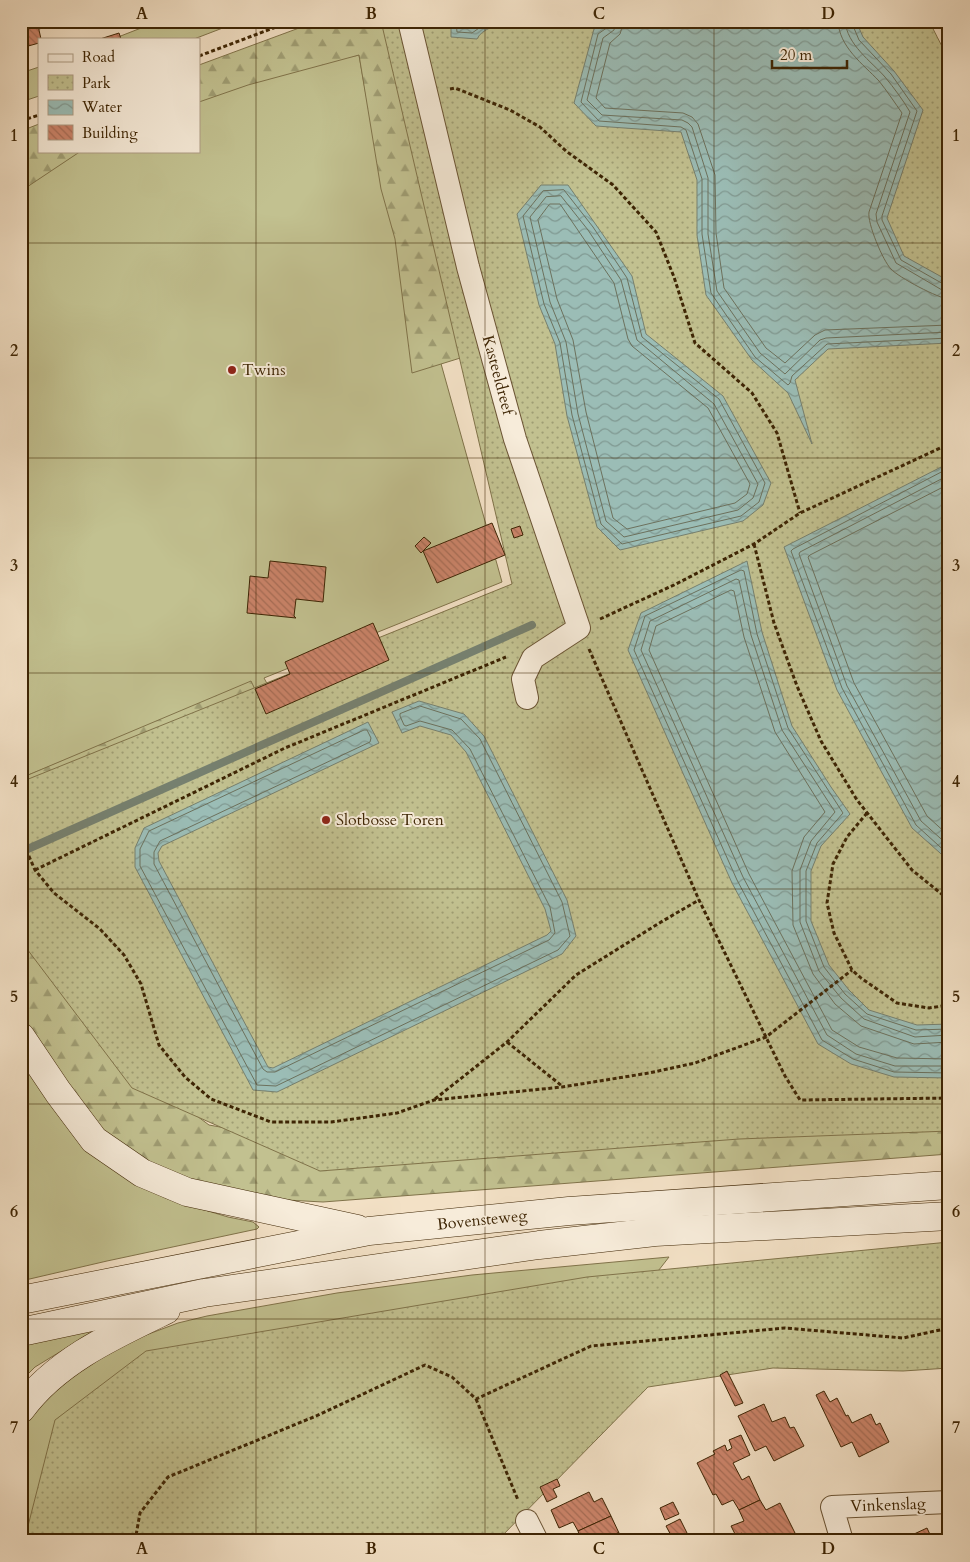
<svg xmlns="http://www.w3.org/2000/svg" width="970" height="1562" font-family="Cardo,serif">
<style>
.green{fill:#c2c190;stroke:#80734a}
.forest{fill:url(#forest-firs);stroke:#80734a}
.park{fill:url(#park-dots);stroke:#80734a}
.water{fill:url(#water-waves);stroke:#76806f}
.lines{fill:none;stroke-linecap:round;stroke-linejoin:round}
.shore{stroke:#6c715d;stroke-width:1}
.stream{stroke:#76806f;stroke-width:8}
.building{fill:url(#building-back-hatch);stroke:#3e2504}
.street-casing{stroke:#6b5434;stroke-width:24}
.secondary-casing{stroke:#3e2504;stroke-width:29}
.path{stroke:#3e2504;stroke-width:3;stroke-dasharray:4 2.5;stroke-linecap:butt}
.street{stroke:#f7ecda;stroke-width:22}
.secondary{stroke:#f7ecda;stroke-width:28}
.grid{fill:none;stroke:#3e2504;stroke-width:1;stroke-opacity:0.55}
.poi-dot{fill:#8f2418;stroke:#f7ecda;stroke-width:2}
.labels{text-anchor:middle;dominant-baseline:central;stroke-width:4;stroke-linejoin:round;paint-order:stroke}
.poi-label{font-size:16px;fill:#3e2504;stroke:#f7ecda;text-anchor:start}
.street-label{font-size:16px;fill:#3e2504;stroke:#f7ecda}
.neatline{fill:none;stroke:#3e2504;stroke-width:2}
.grid-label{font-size:16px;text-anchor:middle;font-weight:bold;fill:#3e2504}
</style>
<defs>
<pattern id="forest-firs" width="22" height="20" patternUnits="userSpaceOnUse" patternTransform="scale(1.25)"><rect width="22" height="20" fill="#c2c190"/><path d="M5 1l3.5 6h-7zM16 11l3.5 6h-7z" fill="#9f9d73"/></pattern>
<pattern id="park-dots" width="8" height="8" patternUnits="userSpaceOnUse" patternTransform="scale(1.25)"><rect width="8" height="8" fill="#c2c190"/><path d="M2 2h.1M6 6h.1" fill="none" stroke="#9f9d73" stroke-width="1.8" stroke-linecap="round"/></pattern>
<pattern id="water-waves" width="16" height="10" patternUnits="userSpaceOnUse" patternTransform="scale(1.25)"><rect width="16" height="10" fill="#9bbdb6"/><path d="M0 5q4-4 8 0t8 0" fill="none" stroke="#809992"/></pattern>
<pattern id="building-back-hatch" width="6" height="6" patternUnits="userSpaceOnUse" patternTransform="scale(1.25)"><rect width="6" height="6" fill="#cb846a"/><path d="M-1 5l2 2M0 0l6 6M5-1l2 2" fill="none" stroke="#a66c55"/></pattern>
</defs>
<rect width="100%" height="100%" fill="#f3e1c6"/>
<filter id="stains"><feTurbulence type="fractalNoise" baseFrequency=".004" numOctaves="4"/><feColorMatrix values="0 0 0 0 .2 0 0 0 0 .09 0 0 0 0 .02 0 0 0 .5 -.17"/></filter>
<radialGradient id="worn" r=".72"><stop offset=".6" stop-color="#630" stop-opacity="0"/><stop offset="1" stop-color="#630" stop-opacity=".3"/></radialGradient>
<g class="green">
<path d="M159 21H241L194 39H113Z"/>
<path d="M359 55 366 95 502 582 264 678 276 700 263 706 251 684 21 778V157L39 151H199V88Z"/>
<path d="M39 67V96L21 102V73Z"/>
<path d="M21 1057 158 1193 165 1198 228 1217 253 1222 259 1227 257 1229 107 1261 21 1281Z"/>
<path d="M669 1257 634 1302 70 1541H21V1431L39 1406 69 1377 130 1341 178 1323 207 1316 337 1293 472 1275Z"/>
<path d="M82 1330H93L91 1333 35 1367 21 1381V1346Z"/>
</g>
<g class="forest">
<path d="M318 21H389L470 355 412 373 395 239 381 189 359 55 248 85 199 102V65Z"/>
<path d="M39 124V151H81L21 191V131Z"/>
<path d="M251 681 263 706 21 811V778Z"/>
<path d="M21 852 185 1107 209 1125 242 1131 949 1104V1154L323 1202 268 1199 180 1181 106 1134 80 1100 21 1017Z"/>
</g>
<g class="park">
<path d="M381 21H929L949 60V1131L739 1139 320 1171 132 1088 21 941V782L512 584Z"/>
<path d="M949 1242V1368L903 1371 773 1368 648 1387 497 1541H26L27 1530 55 1420 146 1351 587 1277Z"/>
</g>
<g class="water">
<path d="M451 21H510C499 25 482 28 477 39L451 37Z"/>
<path d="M609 21H856L863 37 894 71 923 110 887 218 904 256 949 281V343L828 349 795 380 812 444 788 393 752 360 706 295 697 235V180L681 132 596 126 574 103 594 29Z"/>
<path d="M541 185H568L632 276 646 334 723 396 771 483 763 505 743 521 620 550 597 527 567 416 555 344 539 305 517 214Z"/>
<path d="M949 463V861L912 828 837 690 784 547Z"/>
<path d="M747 561 762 632 792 726 831 787 850 814 821 846 811 871V921L829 965 849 990 869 1010 917 1025 949 1024V1078L894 1077 851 1064 818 1044 732 883 628 650 641 613Z"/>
<path d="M419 701 464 714 484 736 567 900 576 936 562 954 277 1092 253 1090 135 867V848L144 828 368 722 379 743 162 846 158 853 159 861 268 1067 273 1068 547 935 551 931 545 909 466 752 451 735 420 726 402 733 392 712Z"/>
</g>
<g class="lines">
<g class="shore">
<path d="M456 21 457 32 472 33 482 26 495 21"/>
<path d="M610 21 608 27 598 34 581 102 599 121 681 127 686 130 702 179V234L711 293 755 357 788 385 790 383 792 376 827 344 949 338"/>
<path d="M616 21 614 30 603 38 587 100 602 115 682 120 688 123 692 127 708 178V234L717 291 760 353 785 374 820 340 826 338 949 332"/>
<path d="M624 21 620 34 610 43 596 98 605 108 683 113 692 117 698 124 715 175 716 233 724 288 766 348 785 363 815 335 825 330 949 325"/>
<path d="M838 21C839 47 863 64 879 81 887 91 895 103 902 113L869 212C867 223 883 261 891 269 898 277 939 299 949 299"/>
<path d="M845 21C847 45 871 61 885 77 894 88 903 100 910 112L876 214 877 222 896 263 942 290 949 292"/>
<path d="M851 21 859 40 891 74 917 111 882 216V220L901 260 945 285H949"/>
<path d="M564 190 593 227 627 278 642 337 719 399 765 483 759 502 741 516 622 544 601 524 572 415 560 343 544 304 523 216 543 191Z"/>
<path d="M561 196 588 230 621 280 637 340 714 404 758 484 753 498 738 510 624 537 606 521 578 414 566 342 550 302 530 217 546 197Z"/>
<path d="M550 204H560L614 283 628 339 632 346 708 408 750 484 747 494 735 503 627 529 613 518 586 412 573 340 557 299 538 220Z"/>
<path d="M949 468 793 549 791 551 842 688 916 825 949 855"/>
<path d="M949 475 800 552 799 554 847 686 921 821 949 846"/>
<path d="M949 484 810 555 808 557 854 683 927 816 949 836"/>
<path d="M420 706 461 719 480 739 562 902 570 936 558 950 276 1086 257 1085 140 866V849L149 831 364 730H367L371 738 370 742 160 841 154 852V864L263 1069 267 1072H275L549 940 555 933 550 907 470 749 452 730 420 721 406 726 404 725 400 716V714Z"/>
<path d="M949 1029 916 1030 867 1014 845 994 824 967 806 921V871L817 843 843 813 788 728 757 634 744 571 741 570 645 616 634 650 737 880 822 1040 853 1059 894 1072 949 1073"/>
<path d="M949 1035 915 1037 864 1019 841 998 819 971 800 922V870L811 841 835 812 782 730 751 635 739 580 736 579 650 621 641 650 743 877 827 1035 856 1054 895 1066H949"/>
<path d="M949 1042 914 1044 861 1026 835 1004 813 974 793 925 792 871 804 837 825 812 775 732 744 637 734 591 731 590 656 626 649 650 749 874 832 1030 859 1047 897 1058 949 1059"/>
</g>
<path class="stream" d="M21 852 532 625"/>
</g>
<g class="building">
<path d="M21 21H37L41 39H39V43L21 48Z"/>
<path d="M37 21H68L39 29Z"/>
<path d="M119 33 121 39H100Z"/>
<path d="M492 523 505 555 437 583 423 551Z"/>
<path d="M520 526 523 535 514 538 511 529Z"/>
<path d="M424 537 431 543 421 553 415 546Z"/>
<path d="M270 561 326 567 323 602 296 599 294 616 296 618 247 613 250 576 268 578Z"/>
<path d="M373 623 389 660 266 714 255 689 290 674 285 662Z"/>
<path d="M727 1371 743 1403 735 1406 720 1375Z"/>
<path d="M824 1391 830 1402 837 1398 846 1416 848 1415 852 1423 871 1414 876 1425 880 1423 889 1442 859 1457 852 1442 841 1447 816 1395Z"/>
<path d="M764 1404 772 1422 785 1417 790 1428 794 1427 804 1446 774 1461 766 1446 755 1451 738 1416Z"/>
<path d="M741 1435 750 1455 733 1463 742 1480 749 1476 760 1500 739 1510 733 1500 722 1505 716 1494 713 1495 697 1463 715 1454 713 1451 725 1445 727 1451 732 1448 729 1440Z"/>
<path d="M557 1479 560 1486 553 1489 557 1497 547 1502 540 1487Z"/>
<path d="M589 1492 594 1502 602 1498 611 1516 578 1531 573 1522 559 1528 551 1510Z"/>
<path d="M760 1500 766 1510 780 1503 795 1533 780 1541H777L775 1538 770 1541H745L742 1533 736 1536 731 1526 744 1521 739 1510Z"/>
<path d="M673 1502 679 1514 665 1520 660 1508Z"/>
<path d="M611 1516 619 1533H617L620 1541H581L578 1531Z"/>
<path d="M680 1519 691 1541H674L666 1526Z"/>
<path d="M927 1528 933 1541H899Z"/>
</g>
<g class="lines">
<g class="street-casing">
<g id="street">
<path d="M409 21 468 267 515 439 579 628 533 658 523 679 527 698"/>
<path d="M527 1521 537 1541"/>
<path d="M842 1541 832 1507 949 1502"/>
</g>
</g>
<g class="secondary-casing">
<g id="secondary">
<path d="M21 1037 58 1092 94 1140 142 1173 187 1192 357 1229"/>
<path d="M21 1300 369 1231 569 1211 949 1185"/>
<path d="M21 1332 204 1293 539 1245 655 1232 949 1216"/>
<path d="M21 1409C56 1361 114 1335 166 1310"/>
</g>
</g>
<g class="path">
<path d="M199 56 292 21"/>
<path d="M450 89 455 88 510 110 540 127 566 151 613 185 656 232 674 277 695 343 752 393 777 433 800 513"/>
<path d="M21 121 39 115"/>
<path d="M754 544 774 623 797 686 821 741 857 800 912 870 949 900"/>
<path d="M600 619 674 585 754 544 800 513 949 444"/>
<path d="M589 649 699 900 785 1076 800 1100 949 1098"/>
<path d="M867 813 847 837 833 864 827 903 834 933 852 970 861 978 897 1003 929 1008 949 1005"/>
<path d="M21 838 35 870 54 893 100 929 124 955 141 984 159 1045 185 1077 211 1099 271 1122H331L397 1113 434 1100 562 1087 649 1073 695 1063 766 1037 852 970"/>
<path d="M35 870 285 748 506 657"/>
<path d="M507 1042 562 1086"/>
<path d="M435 1099 507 1042 576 975 661 922 699 900"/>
<path d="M476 1399 518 1500"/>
<path d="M135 1541 140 1513 168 1477 316 1416 425 1365 452 1377 476 1399 591 1346 785 1328 903 1338 949 1328"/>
</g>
<use href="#street" class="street"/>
<use href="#secondary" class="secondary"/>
</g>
<path class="grid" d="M256 21V1541M485 21V1541M714 21V1541M21 243H949M21 458H949M21 673H949M21 889H949M21 1104H949M21 1319H949"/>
<g class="poi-dot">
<circle cx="232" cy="370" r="5"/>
<circle cx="326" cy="820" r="5"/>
</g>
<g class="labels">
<g class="poi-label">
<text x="242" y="370">Twins</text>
<text x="336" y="820">Slotbosse Toren</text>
</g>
<g class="street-label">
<text transform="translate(498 375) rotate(75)">Kasteeldreef</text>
<text transform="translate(482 1220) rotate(-6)">Bovensteweg</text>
<text transform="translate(888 1505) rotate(-2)">Vinkenslag</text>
</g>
</g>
<rect width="970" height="1562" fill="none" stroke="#f3e1c6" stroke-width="55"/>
<rect x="38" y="38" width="162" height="115" fill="#f7ecda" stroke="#ad9c84"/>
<rect x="48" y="54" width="25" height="8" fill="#f7ecda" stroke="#ad9c84"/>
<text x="82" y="62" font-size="15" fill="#3e2504">Road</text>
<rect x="48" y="75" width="25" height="15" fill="url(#park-dots)" stroke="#ad9c84"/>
<text x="82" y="88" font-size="15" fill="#3e2504">Park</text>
<rect x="48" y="100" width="25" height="15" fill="url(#water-waves)" stroke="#ad9c84"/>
<text x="82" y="112" font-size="15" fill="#3e2504">Water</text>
<rect x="48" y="125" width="25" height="15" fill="url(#building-back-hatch)" stroke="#ad9c84"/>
<text x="82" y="138" font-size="15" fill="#3e2504">Building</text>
<path d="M772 60v8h75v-8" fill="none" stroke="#3e2504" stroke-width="2.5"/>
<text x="780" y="60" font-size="15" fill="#3e2504" stroke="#f7ecda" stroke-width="4" paint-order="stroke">20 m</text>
<rect x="28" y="28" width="914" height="1506" class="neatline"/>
<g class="grid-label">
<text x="142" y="19">A</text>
<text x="371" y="19">B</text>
<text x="599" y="19">C</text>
<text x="828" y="19">D</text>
<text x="14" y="141">1</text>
<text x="956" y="141">1</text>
<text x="14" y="356">2</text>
<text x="956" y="356">2</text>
<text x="14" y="571">3</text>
<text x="956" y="571">3</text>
<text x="14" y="787">4</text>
<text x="956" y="787">4</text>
<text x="14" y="1002">5</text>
<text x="956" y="1002">5</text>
<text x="14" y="1217">6</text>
<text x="956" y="1217">6</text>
<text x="14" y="1433">7</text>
<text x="956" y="1433">7</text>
<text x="142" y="1554">A</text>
<text x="371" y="1554">B</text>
<text x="599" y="1554">C</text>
<text x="828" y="1554">D</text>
</g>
<rect width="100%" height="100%" filter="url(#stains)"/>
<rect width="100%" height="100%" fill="url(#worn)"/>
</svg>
